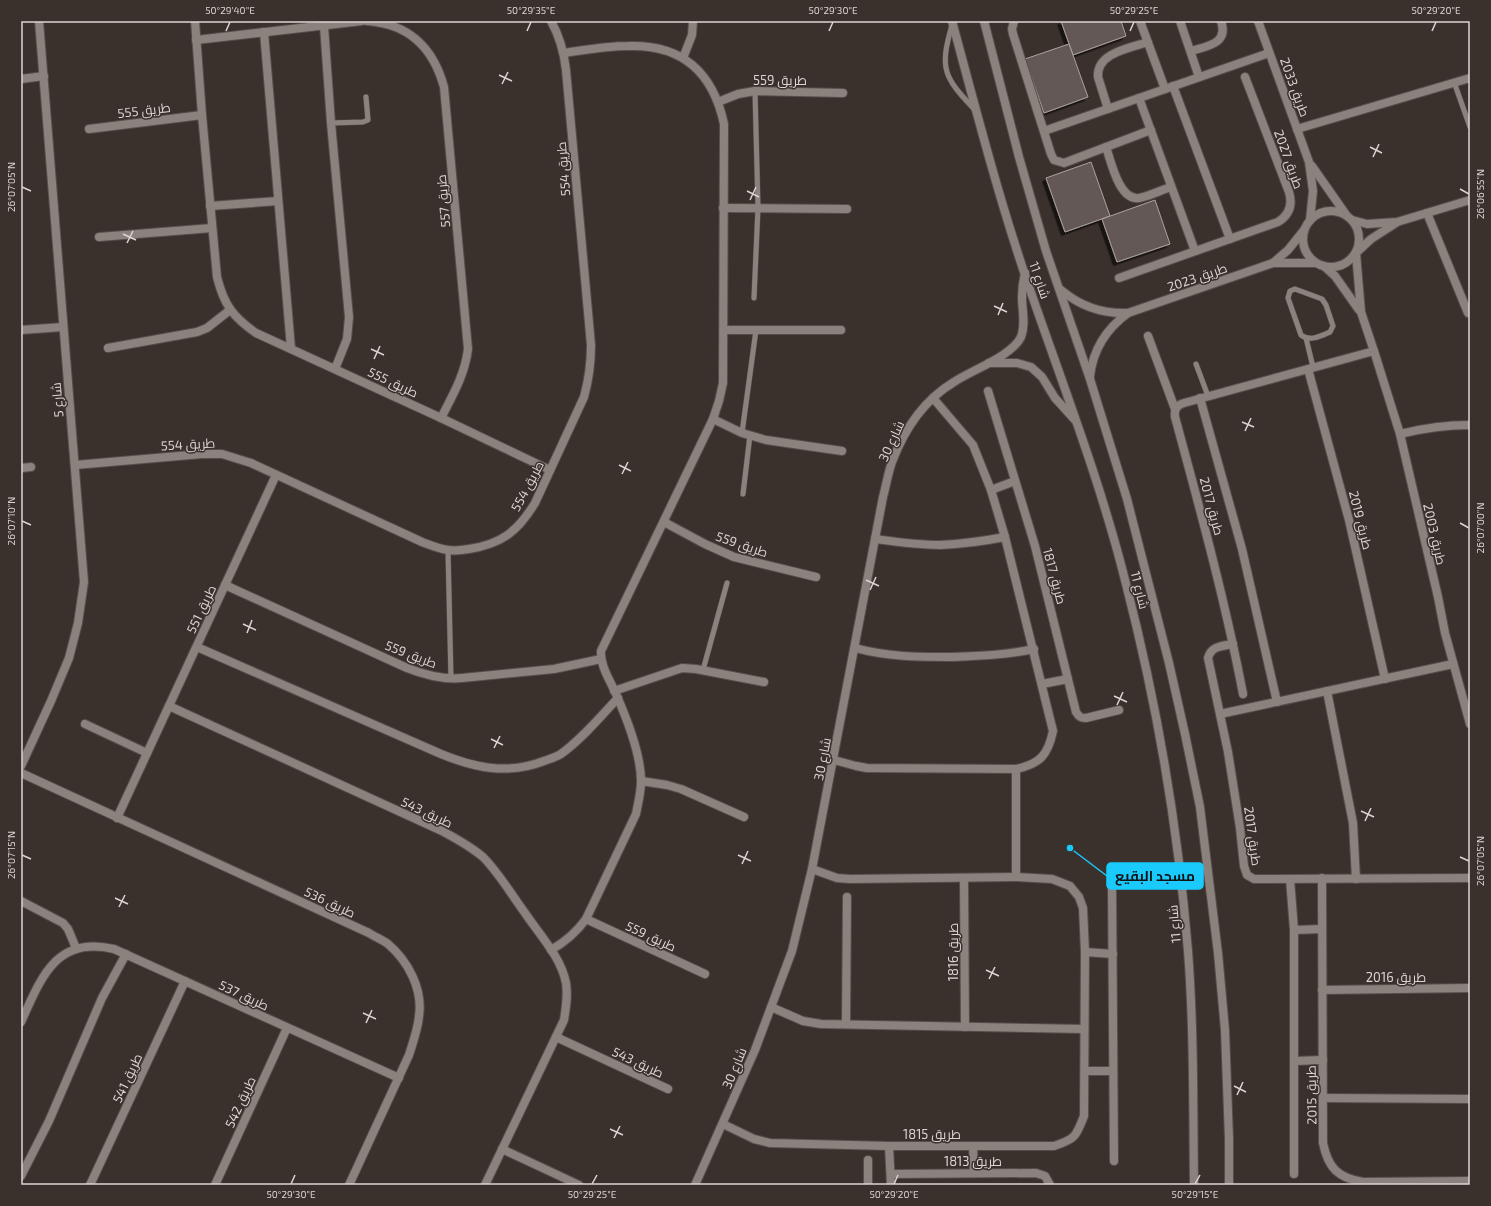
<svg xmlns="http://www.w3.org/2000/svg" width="1491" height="1206" font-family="'Exo 2',Cairo,sans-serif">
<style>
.building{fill:#635955;stroke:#ada29d;filter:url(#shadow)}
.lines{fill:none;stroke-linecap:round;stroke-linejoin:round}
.service-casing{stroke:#554e4a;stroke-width:6}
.minor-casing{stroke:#554e4a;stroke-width:10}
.tertiary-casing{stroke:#554e4a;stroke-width:10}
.service{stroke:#8c827d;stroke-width:5}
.minor{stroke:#8c827d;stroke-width:8}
.tertiary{stroke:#8c827d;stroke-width:8}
.ticks{fill:none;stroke:#dbd5d2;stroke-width:1.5}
.labels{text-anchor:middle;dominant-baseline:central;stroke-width:3;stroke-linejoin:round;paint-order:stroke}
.street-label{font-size:13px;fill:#dbd5d2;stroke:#3a312d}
.leader{fill:none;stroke:#1acafc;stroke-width:1.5}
.callout-dot{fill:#1acafc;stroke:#3a312d;stroke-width:1.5}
.callout{fill:#1acafc;stroke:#1acafc;stroke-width:1.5}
.callout-label{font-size:14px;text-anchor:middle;font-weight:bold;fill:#111}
.neatline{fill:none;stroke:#dbd5d2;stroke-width:1.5}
.ticks-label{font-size:10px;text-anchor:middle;fill:#dbd5d2}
</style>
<defs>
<filter id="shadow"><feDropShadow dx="-3.5" dy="3.5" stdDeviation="0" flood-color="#0009"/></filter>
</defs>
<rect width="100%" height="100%" fill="#3a312d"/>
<g class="building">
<path d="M1061 21H1121L1126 36 1073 55Z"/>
<path d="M1069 44 1088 97 1044 113 1025 59Z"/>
<path d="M1091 162 1110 216 1065 232 1046 178Z"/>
<path d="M1155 200 1170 244 1117 262 1102 219Z"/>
</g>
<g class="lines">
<g class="service-casing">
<g id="service">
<path d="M952 25C939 70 944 77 975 110"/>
<path d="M1454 82 1470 127"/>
<path d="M331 123 363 122 368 120 366 97"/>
<path d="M1295 289 1322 299 1326 305 1333 326 1330 332C1321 336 1310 342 1301 335L1288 298 1290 291Z"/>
<path d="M754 298 758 208 755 91"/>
<path d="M1306 338 1313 367"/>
<path d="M1196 364 1208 396"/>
<path d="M742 433 756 330"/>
<path d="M743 494 750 435"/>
<path d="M448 551 451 679"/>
<path d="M703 670 727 583"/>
</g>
</g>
<g class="minor-casing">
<g id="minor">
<path d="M195 21 202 115 217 277C224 305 233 317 256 333L441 418 550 470"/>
<path d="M367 21C409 24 433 47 444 87L468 349C465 374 453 395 441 418"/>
<path d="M1014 21 1012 29 1013 34 1051 154 1054 160 1064 163 1151 130"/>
<path d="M1140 21 1165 89"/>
<path d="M1180 21 1199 77"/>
<path d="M1258 21 1309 162 1313 191 1310 220"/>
<path d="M324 26 331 123 349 317 347 339 335 369"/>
<path d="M264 32 291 348"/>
<path d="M196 40 362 21"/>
<path d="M1191 51C1207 46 1229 44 1221 21"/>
<path d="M683 58 692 35 693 21"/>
<path d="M21 79 44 76"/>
<path d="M1173 86 1230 239"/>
<path d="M1139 98 1195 251"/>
<path d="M718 102 738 94 755 91 843 93"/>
<path d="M1108 109 1098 77C1096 53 1130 48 1148 42"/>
<path d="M89 129 202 115"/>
<path d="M1297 129 1470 78"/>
<path d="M1044 131 1269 53"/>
<path d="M1106 147C1111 161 1119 201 1139 198 1150 196 1161 190 1171 187"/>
<path d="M1312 166 1347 216"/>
<path d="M210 206 278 201"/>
<path d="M723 208 847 209"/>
<path d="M1427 213 1468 313H1470"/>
<path d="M99 237 212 228"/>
<path d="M1356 253 1361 312 1374 351 1400 434 1438 597 1445 633 1470 724"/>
<path d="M1325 267 1335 276 1359 310"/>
<path d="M1119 278 1278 222C1289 215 1293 205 1289 192L1245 77"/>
<path d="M21 330 63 327"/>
<path d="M724 330H841"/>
<path d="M1148 336 1175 409"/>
<path d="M108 348 197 332 207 328 230 310"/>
<path d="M989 363H1017L1031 367 1042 377 1055 398 1075 420"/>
<path d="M1308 369 1349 520 1385 679"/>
<path d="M988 391 1035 546 1076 712C1079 717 1081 718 1086 718L1119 710"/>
<path d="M1200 398 1242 549 1277 702"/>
<path d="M713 419 742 433 766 440 842 451"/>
<path d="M1400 434C1424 428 1445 425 1470 425"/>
<path d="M75 465 202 454H222L251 463 422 542C430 545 439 549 448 550 455 551 463 550 469 549 502 544 518 531 535 503L584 397C589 379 591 363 591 345L566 70C564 52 560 37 551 21"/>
<path d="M21 468 31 467"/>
<path d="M991 490 1015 481"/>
<path d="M664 522 705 544 734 557 816 577"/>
<path d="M875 539C897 542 918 545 940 545 962 544 984 541 1005 537"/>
<path d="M225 585 407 668C425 675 443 680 462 678L554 669 601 659"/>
<path d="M1233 644C1222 646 1211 646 1208 658L1228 752 1240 828 1244 866 1247 875 1254 879 1470 878"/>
<path d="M197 647 441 754C475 768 508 775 544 761 550 759 556 757 561 754 583 738 600 717 618 698"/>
<path d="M855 648C889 657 917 657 952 657 979 656 1006 655 1034 649"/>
<path d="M1042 684 1068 679"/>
<path d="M614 691 682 668 696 669 764 682"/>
<path d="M1327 691 1353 823 1356 879"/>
<path d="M1243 694C1225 600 1200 509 1175 417 1174 409 1177 405 1184 403L1374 351"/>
<path d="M169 706 442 831C457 839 470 846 483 857 499 873 511 894 525 913 539 934 561 957 566 983 568 996 566 1007 564 1020L485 1185"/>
<path d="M1220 714 1453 664"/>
<path d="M85 724 147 753"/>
<path d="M834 760 856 766 867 768 1016 769C1040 764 1048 755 1053 731L1005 537 991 490 973 445 933 398"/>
<path d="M21 773 369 933C375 937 383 940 388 944 408 961 423 989 419 1016 418 1029 413 1042 409 1055L349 1185"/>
<path d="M641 781 667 785 681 789 744 817"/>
<path d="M117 818 276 475"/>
<path d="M1016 877V769"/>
<path d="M964 878 965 1027"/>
<path d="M1322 878 1323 1143C1328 1168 1338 1178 1363 1182L1470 1181"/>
<path d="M1290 879 1294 930V1174"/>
<path d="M1112 885 1114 1161"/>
<path d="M21 901 63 923 68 929 76 948"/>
<path d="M586 919 705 974"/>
<path d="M1294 930 1322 929"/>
<path d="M551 950C565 942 576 933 586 919L636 814C638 803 641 793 641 781 641 754 627 719 616 694 610 680 600 666 601 651L713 419 719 401 723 383 724 124C713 72 682 44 628 46 607 46 585 50 564 53"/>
<path d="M1085 952 1113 954"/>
<path d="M1322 990 1470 988"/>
<path d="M771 1007 803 1021 821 1024 1084 1029"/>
<path d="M21 1022C41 978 56 935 114 949L399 1078"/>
<path d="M846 1024 847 897"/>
<path d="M556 1037 668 1089"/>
<path d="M1294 1061 1323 1060"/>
<path d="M1085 1071H1113"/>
<path d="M1323 1098 1470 1099"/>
<path d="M723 1124 754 1139 770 1143 889 1146H1054C1075 1139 1076 1137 1084 1116L1085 952 1083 908 1079 897 1070 886 1052 879 1016 877 850 879 837 878 812 869"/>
<path d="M889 1146 891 1185"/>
<path d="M973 1146 974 1173"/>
<path d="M502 1149 579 1185"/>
<path d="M868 1160V1185"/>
<path d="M891 1174 1036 1173 1045 1176 1050 1185"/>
<path d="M21 1176 49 1121 102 998 126 954"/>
<path d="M90 1185 185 981"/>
<path d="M215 1185 287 1028"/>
<path d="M695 1185 755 1050 792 951 812 869 883 497C886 486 888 473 892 462 904 430 924 400 954 382 972 370 1012 356 1021 337 1026 324 1022 310 1022 298 1022 289 1023 281 1025 273"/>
</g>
</g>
<g class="tertiary-casing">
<g id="tertiary">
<path d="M952 21C975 106 997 192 1025 275 1060 378 1100 479 1126 584 1157 704 1178 827 1188 951 1194 1028 1193 1107 1194 1185"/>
<path d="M984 21 1019 157 1046 251 1090 379 1127 499 1169 663 1185 734 1200 807 1218 953 1225 1030 1229 1139V1185"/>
<circle cx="1331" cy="239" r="28"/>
<path d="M1352 220 1367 224 1397 222 1470 200"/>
<path d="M1357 252 1371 239 1396 223"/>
<path d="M1273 263 1288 250 1304 230"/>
<path d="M1061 290C1081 307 1102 314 1128 313L1273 263H1316"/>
<path d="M1090 376C1093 350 1106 329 1128 313"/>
<path d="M21 766 51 701 69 658 78 623 84 582 39 21"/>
</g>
</g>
<use href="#service" class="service"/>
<use href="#minor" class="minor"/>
<use href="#tertiary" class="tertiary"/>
</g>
<path class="ticks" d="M226 31 230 22M527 31 531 22M829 31 833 22M1130 31 1134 22M1432 31 1436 22M499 75 512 81M502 84 508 72M1370 147 1382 153M1373 157 1379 144M22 187 31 191M1460 189 1469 194M747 191 759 197M750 200 756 187M123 234 136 240M127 243 133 231M994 306 1007 312M998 315 1003 303M371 349 384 355M374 359 380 346M1242 422 1254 427M1245 431 1251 418M619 465 631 471M622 474 628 462M22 521 31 525M1460 523 1469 528M866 580 879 586M870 590 876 577M243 624 256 630M247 633 252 620M1114 696 1127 702M1117 705 1123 692M491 739 503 745M494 748 500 736M1361 811 1374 817M1365 821 1371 808M22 855 31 859M738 855 751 861M1460 857 1469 861M742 864 748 851M115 898 128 904M119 907 125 895M986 970 999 976M989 979 995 967M363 1013 376 1019M366 1023 372 1010M1234 1086 1246 1092M1237 1095 1243 1082M610 1129 623 1135M614 1138 620 1126M291 1184 295 1175M592 1184 597 1175M894 1184 898 1175M1195 1184 1200 1175"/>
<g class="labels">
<g class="street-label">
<text x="780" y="80">طريق 559</text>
<text transform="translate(1295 87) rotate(70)">طريق 2033</text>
<text transform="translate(144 110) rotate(-7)">طريق 555</text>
<text transform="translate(1289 159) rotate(70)">طريق 2027</text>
<text transform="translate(563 169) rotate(-95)">طريق 554</text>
<text transform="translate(443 201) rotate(-95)">طريق 557</text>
<text transform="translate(1197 277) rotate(-19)">طريق 2023</text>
<text transform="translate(1040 280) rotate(71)">شارع 11</text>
<text transform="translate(393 382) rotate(25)">طريق 555</text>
<text transform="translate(57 400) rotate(-95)">شارع 5</text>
<text transform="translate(891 441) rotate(-65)">شارع 30</text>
<text transform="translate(188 444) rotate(-3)">طريق 554</text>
<text transform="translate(527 486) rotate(-62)">طريق 554</text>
<text transform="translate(1212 506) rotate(75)">طريق 2017</text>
<text transform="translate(1361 520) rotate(76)">طريق 2019</text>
<text transform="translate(1435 534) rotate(77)">طريق 2003</text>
<text transform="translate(742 544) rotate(19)">طريق 559</text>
<text transform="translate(1055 576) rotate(75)">طريق 1817</text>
<text transform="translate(1140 590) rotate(76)">شارع 11</text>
<text transform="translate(201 609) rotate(-65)">طريق 551</text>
<text transform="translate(411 654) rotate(21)">طريق 559</text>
<text transform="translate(822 759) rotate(-79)">شارع 30</text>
<text transform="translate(427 812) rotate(25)">طريق 543</text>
<text transform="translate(1253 836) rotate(82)">طريق 2017</text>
<text transform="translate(330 902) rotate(25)">طريق 536</text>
<text transform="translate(1174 924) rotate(-95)">شارع 11</text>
<text transform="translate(651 936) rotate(25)">طريق 559</text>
<text transform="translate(953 952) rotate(-90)">طريق 1816</text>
<text x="1396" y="977">طريق 2016</text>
<text transform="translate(244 995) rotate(25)">طريق 537</text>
<text transform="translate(638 1062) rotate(25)">طريق 543</text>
<text transform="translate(734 1068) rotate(-67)">شارع 30</text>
<text transform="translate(127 1078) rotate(-65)">طريق 541</text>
<text transform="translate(1311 1095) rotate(-91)">طريق 2015</text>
<text transform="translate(240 1102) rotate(-65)">طريق 542</text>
<text x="932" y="1134">طريق 1815</text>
<text x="973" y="1161">طريق 1813</text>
</g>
</g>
<path class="leader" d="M1070 848L1107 876"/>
<circle class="callout-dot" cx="1070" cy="848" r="4"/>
<rect class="callout" x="1107" y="863" width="96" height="26" rx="4"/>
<g class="callout-label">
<text x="1155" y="881">مسجد البقيع</text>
</g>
<rect width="1491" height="1206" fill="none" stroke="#3a312d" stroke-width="44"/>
<rect x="22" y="22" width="1447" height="1162" class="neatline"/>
<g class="ticks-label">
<text x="230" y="14">50°29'40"E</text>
<text x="531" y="14">50°29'35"E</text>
<text x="833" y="14">50°29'30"E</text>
<text x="1134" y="14">50°29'25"E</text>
<text x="1436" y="14">50°29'20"E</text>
<text transform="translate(11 187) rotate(-90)" y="4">26°07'05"N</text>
<text transform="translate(1480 194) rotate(-90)" y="4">26°06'55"N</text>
<text transform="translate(11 521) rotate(-90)" y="4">26°07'10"N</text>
<text transform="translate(1480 528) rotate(-90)" y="4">26°07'00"N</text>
<text transform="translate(11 855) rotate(-90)" y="4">26°07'15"N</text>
<text transform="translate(1480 861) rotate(-90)" y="4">26°07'05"N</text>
<text x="291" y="1198">50°29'30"E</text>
<text x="592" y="1198">50°29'25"E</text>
<text x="894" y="1198">50°29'20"E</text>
<text x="1195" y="1198">50°29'15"E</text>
</g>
</svg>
